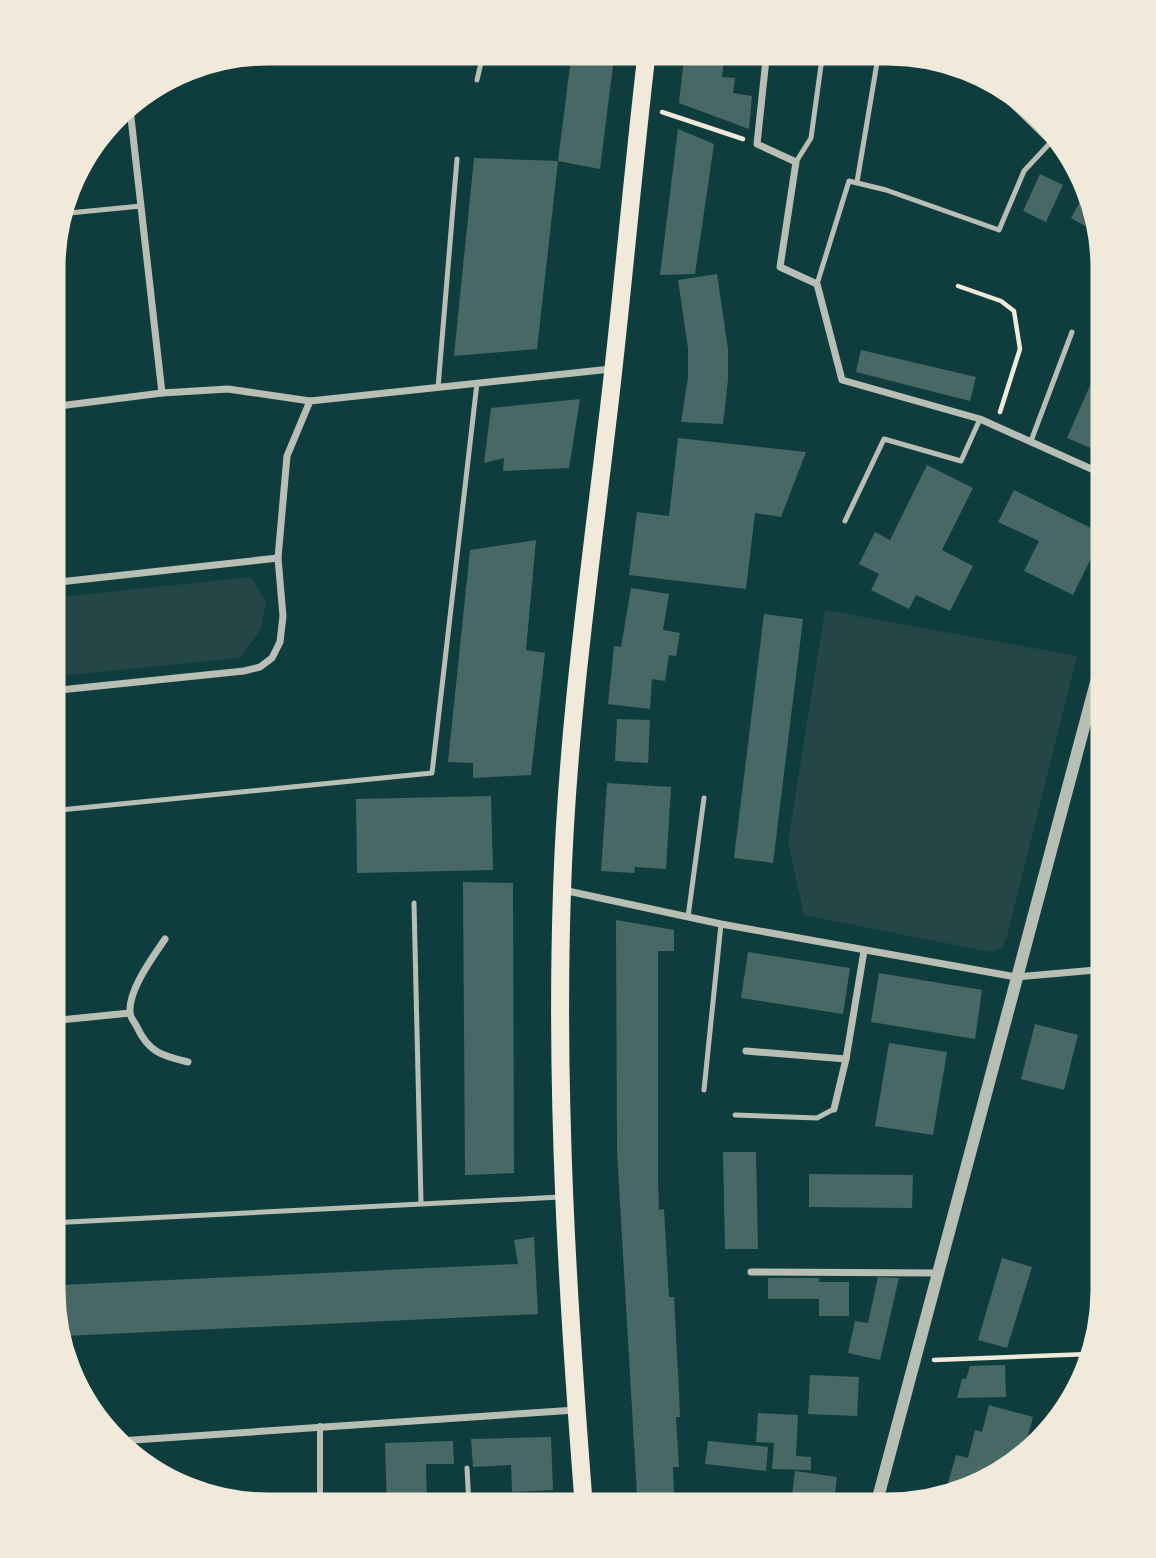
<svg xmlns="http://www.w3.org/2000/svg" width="1156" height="1558" font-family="'Space Grotesk',sans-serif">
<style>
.green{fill:#244646}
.building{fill:#486865}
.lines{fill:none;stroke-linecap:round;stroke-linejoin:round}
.path{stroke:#f1e9da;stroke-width:4.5}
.service{stroke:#b8beb3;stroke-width:5}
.pedestrian{stroke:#b8beb3;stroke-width:6}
.minor{stroke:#b8beb3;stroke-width:7}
.tertiary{stroke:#b8beb3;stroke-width:12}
.primary{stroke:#f1e9da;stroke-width:18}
.rim{fill:none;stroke:#f1e9da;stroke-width:9}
</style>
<rect width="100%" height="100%" fill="#0f3d3e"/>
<g class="green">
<path d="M251 577 266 601 261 629 240 658 50 677V598Z"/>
<path d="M825 610 1077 656 1007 936 1002 948 990 952 804 915 788 842Z"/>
</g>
<g class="building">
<path d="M572 50H615L600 169 558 161Z"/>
<path d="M685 50H725L722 77 735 78 733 93 752 96 749 129 679 103Z"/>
<path d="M678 129 714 144 695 274 660 275Z"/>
<path d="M474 158 558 161 537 349 454 356Z"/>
<path d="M1040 174 1063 185 1046 222 1023 211Z"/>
<path d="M1086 191 1089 193 1099 234 1071 218Z"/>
<path d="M717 274 728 349V380L723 424 681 422 688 377V348L678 280Z"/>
<path d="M861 350 976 377 970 401 856 372Z"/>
<path d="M1099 365 1107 369V455L1067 438Z"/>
<path d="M580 399 569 468 503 471 504 458 484 463 491 408Z"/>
<path d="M678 438 806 452 781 517 755 513 746 589 629 575 637 512 669 516Z"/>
<path d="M927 465 973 488 942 550 973 566 950 611 916 595 909 609 871 590 879 574 859 564 875 532 890 540Z"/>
<path d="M1014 490 1103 534 1073 595 1024 571 1039 541 998 522Z"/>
<path d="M536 540 526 650 545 653 531 775 473 778V763L448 762 470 550Z"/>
<path d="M631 588 669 594 663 630 680 633 676 656 669 655 665 681 652 679 650 709 608 704 614 646 621 647Z"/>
<path d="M764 614 803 619 773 863 734 858Z"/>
<path d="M617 719 650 720 648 763 615 761Z"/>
<path d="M607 783 671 787 666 869 635 867 634 873 601 871Z"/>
<path d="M491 796 493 870 357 873 356 799Z"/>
<path d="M463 882 513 883 514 1173 465 1175Z"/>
<path d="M616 920 674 930V951H658V1180L659 1210 664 1209 669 1297H674L679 1392 680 1417H676L679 1467H673L674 1493H683L684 1508H642L641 1495H637L617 1151Z"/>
<path d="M748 952 850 968 843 1014 741 998Z"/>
<path d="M879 973 982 990 975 1039 871 1022Z"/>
<path d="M1035 1024 1078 1035 1064 1090 1021 1079Z"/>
<path d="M889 1043 947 1052 933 1135 875 1126Z"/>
<path d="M723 1152H756L758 1249H725Z"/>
<path d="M809 1174 913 1175 912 1208 809 1207Z"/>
<path d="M534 1237 538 1314 64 1336 61 1285 518 1264 514 1240Z"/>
<path d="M1002 1258 1032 1267 1007 1348 978 1340Z"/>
<path d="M878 1277 899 1278 880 1360 848 1353 855 1321 868 1323Z"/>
<path d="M768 1278H819V1282H849V1316H819V1299H768Z"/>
<path d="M1005 1365 1006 1397 957 1398 962 1379H966L970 1366Z"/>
<path d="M810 1375 859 1377 857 1416 808 1414Z"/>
<path d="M989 1405 1033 1417 1027 1439 1036 1442 1025 1451 1017 1449 1014 1461 1004 1470 999 1468 997 1476 985 1486 954 1494 956 1485 948 1483 956 1455 968 1458 975 1430 982 1432Z"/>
<path d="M758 1413 798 1415 796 1456 811 1457V1470L772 1469 774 1443 756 1442Z"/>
<path d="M551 1437 553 1490 512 1492 511 1465 473 1467 471 1439Z"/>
<path d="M453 1441 454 1464H426L427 1508H387L385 1443Z"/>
<path d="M708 1441 768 1447 766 1471 705 1464Z"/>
<path d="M795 1471 837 1477 833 1509 791 1504Z"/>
</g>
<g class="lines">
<g class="path">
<path d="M662 112 743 139"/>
<path d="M958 286 1001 301 1014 311 1020 349 1000 412"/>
<path d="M934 1360 1090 1354"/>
</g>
<g class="service">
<path d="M477 80 484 50"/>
<path d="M796 162 811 138 823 51"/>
<path d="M857 182 879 51"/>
<path d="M59 214 141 206"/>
<path d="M817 284 849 181 886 190 999 230 1024 171 1051 142"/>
<path d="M438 388 457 159"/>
<path d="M1031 441 1072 332"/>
<path d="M845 521 884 439 961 461 980 419"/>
<path d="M50 811 432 773 477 383"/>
<path d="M414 903 421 1202"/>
<path d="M688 917 704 798"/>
<path d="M704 1090 721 924"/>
<path d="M735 1115 817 1118 834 1109"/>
<path d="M49 1223 560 1197"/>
<path d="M1064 1417 1068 1402"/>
<path d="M467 1468 469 1506"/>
<path d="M469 1508V1506L580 1500"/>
</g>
<path class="pedestrian" d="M320 1507V1426"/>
<g class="minor">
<path d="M767 50 757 144 796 162 780 267 817 284 842 380 980 419 1107 476"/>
<path d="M985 77 1071 161 1080 166"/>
<path d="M129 100 162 393"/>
<path d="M51 407 162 393 228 389 310 401"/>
<path d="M50 583 278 558"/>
<path d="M50 691 244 671 260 667 272 658 280 642 283 616 278 558 287 456 310 401 611 369"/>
<path d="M563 890 721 924 1016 977 1107 969"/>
<path d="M165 939C153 957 128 990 130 1013 130 1017 135 1023 137 1027 149 1053 163 1056 188 1062"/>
<path d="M50 1021 130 1013"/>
<path d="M746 1051 846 1059"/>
<path d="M834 1109 846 1059 864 951"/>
<path d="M751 1272 939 1273"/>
<path d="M119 1441 576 1410"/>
</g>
<path class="tertiary" d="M875 1509 1107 641"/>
<path class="primary" d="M584 1508C568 1303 555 1097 562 891 567 730 590 569 609 408 623 289 633 169 647 50"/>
</g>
<path d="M0 0H1156V1558H0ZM268 61H888A207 207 0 0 1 1095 268V1290A207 207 0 0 1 888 1497H268A207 207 0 0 1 61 1290V268A207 207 0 0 1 268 61Z" fill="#f1e9da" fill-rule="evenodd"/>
<path class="rim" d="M268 61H888A207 207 0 0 1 1095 268V1290A207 207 0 0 1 888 1497H268A207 207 0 0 1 61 1290V268A207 207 0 0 1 268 61Z"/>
</svg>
